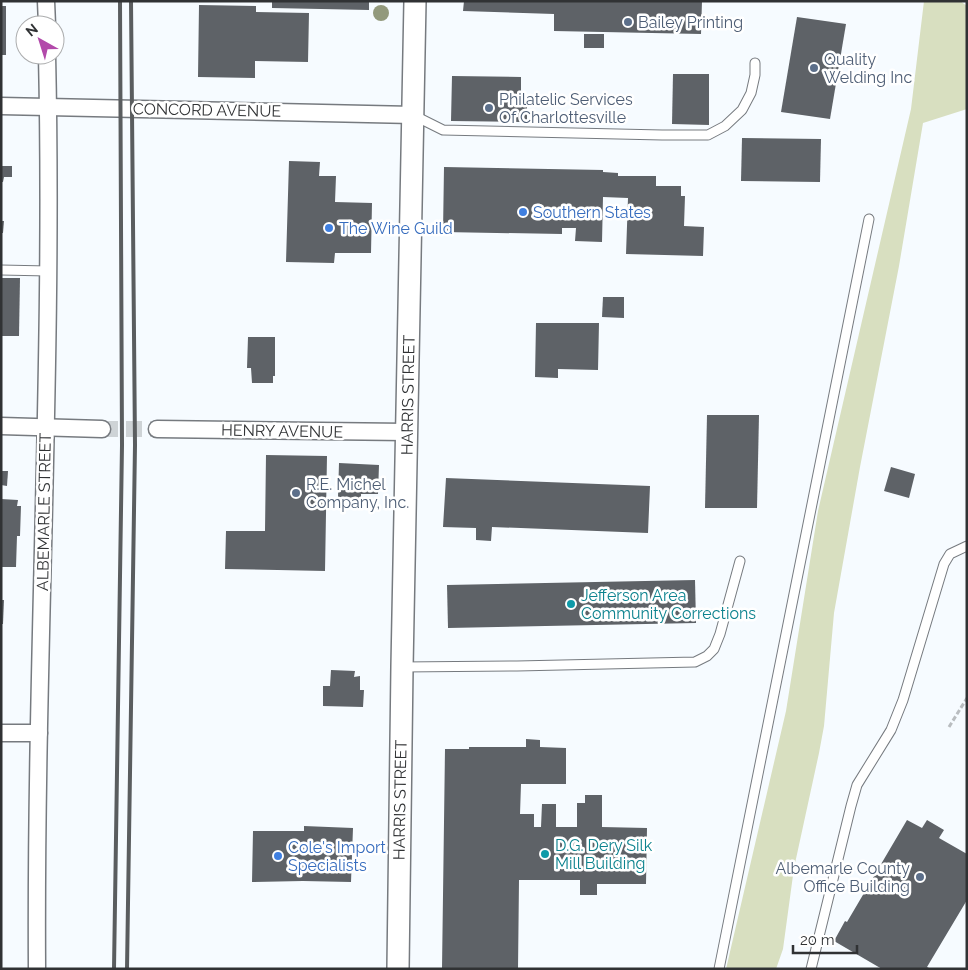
<svg xmlns="http://www.w3.org/2000/svg" width="968" height="970" font-family="Raleway,sans-serif">
<style>
.green{fill:#d8dfc0}
.building{fill:#5e6267}
.lines{fill:none;stroke-linecap:round;stroke-linejoin:round}
.minor-tunnel{stroke:#ced3d6;stroke-width:16;stroke-dasharray:16 8;stroke-linecap:butt}
.service-casing{stroke:#767a7f;stroke-width:11}
.minor-casing{stroke:#767a7f;stroke-width:19}
.tertiary-casing{stroke:#767a7f;stroke-width:24}
.path{stroke:#b9bdc0;stroke-width:3;stroke-dasharray:5 2.5;stroke-linecap:butt}
.service{stroke:#fff;stroke-width:9}
.minor{stroke:#fff;stroke-width:16}
.tertiary{stroke:#fff;stroke-width:21}
.rail{stroke:#5a5d5f;stroke-width:4}
.tree{fill:#92997c}
.service-dot{fill:#5c6f8a;stroke:#fff;stroke-width:2}
.shop-dot{fill:#3f7fe0;stroke:#fff;stroke-width:2}
.culture-dot{fill:#0f9aa8;stroke:#fff;stroke-width:2}
.labels{text-anchor:middle;dominant-baseline:central;stroke-width:5;stroke-linejoin:round;paint-order:stroke}
.service-label{font-size:16px;fill:#4e5e75;stroke:#fff;text-anchor:start}
.street-label{font-size:16px;fill:#303234;stroke:#fff}
.shop-label{font-size:16px;fill:#366cbe;stroke:#fff;text-anchor:start}
.culture-label{font-size:16px;fill:#0d838f;stroke:#fff;text-anchor:start}
</style>
<rect width="100%" height="100%" fill="#f6fbff"/>
<path class="green" d="M924 1H960L967 6V109L923 123 899 266 860 467 834 613 824 726 819 753 794 868 783 949 776 969H726L786 711 818 511 911 109Z"/>
<g class="building">
<path d="M272 1H369V10L272 8Z"/>
<path d="M464 1H702L701 34 554 31V14L463 11Z"/>
<path d="M199 5 256 6V12L309 13 308 62 255 61V78L198 77Z"/>
<rect x="1" y="6" width="5" height="49"/>
<path d="M797 17 846 24 830 119 781 112Z"/>
<rect x="584" y="34" width="20" height="14"/>
<path d="M673 74H709V125L672 124Z"/>
<path d="M452 76 521 77V96L527 97V120H520V122L451 121Z"/>
<path d="M742 138 821 139 820 182 741 181Z"/>
<path d="M289 161 320 162 319 176H336L335 202 372 203 371 253H335L334 263 286 262Z"/>
<path d="M1 166H12V177H4L3 182H1Z"/>
<path d="M444 167 603 170V172L618 173V176H656V186H681V196H685L684 226 704 227 703 256 626 254 628 198 603 197 602 242 575 241 576 228H562V234L443 232Z"/>
<path d="M1 221H4L3 233H1Z"/>
<path d="M1 278H20L19 336H1Z"/>
<path d="M603 297H624V318L602 317Z"/>
<path d="M536 323H599L598 370 558 369V378L535 377Z"/>
<path d="M248 337H275V376H273V383H252L251 368H247Z"/>
<path d="M707 415H759L757 508H705Z"/>
<path d="M266 455 327 456 325 571 225 569 226 531H265Z"/>
<path d="M339 463 379 465 378 494H361V498L338 497Z"/>
<path d="M891 467 915 474 909 498 884 491Z"/>
<path d="M1 471H8L7 486 1 485Z"/>
<path d="M446 478 650 486 648 533 492 527 491 541 476 540V528L443 527Z"/>
<path d="M1 499 18 500 17 506H21L20 536H17L16 567H1Z"/>
<path d="M695 580 696 623 448 628 447 585Z"/>
<path d="M1 600H4L3 624H1Z"/>
<path d="M331 670 355 671 354 677 360 676V690H364L363 707 323 706V686H330Z"/>
<path d="M526 739 540 740V747L566 748V784H521L520 814H534V827H541L542 804H556V827H577V803H585V795H602V827L647 828 646 884H597V895H580V880H519L518 969H442L445 749H469V747H526Z"/>
<path d="M907 820 922 828 927 820 944 830 939 838 967 854V900L927 967 931 969H882L834 941 845 921 847 922Z"/>
<path d="M304 826 353 828 351 882 303 881 252 882 253 831H304Z"/>
</g>
<g class="lines">
<path class="minor-tunnel" d="M102 429H157"/>
<g class="service-casing">
<g id="service">
<path d="M413 115 443 130 662 135H708L725 126 742 110 751 93 755 75V63"/>
<path d="M1 270 48 271"/>
<path d="M402 667 517 666 695 662 707 656 714 649 720 634 740 561"/>
<path d="M719 969 869 219"/>
<path d="M811 969 851 806 857 785 891 730 903 700 944 564 950 554 967 546"/>
</g>
</g>
<g class="minor-casing">
<g id="minor">
<path d="M46 1 47 25"/>
<path d="M1 106 413 115"/>
<path d="M1 426 102 429"/>
<path d="M157 429 407 432"/>
<path d="M1 733H39"/>
<path d="M37 969C35 664 54 360 47 55"/>
</g>
</g>
<g class="tertiary-casing">
<path id="tertiary" d="M398 969 402 667 415 1"/>
</g>
<path class="path" d="M949 727 967 698"/>
<use href="#service" class="service"/>
<use href="#minor" class="minor"/>
<use href="#tertiary" class="tertiary"/>
<g class="rail">
<path d="M114 969 122 445 120 1"/>
<path d="M127 969 135 445 131 1"/>
</g>
</g>
<circle class="tree" cx="381" cy="13" r="8"/>
<g class="service-dot">
<circle cx="628" cy="22" r="5"/>
<circle cx="814" cy="68" r="5"/>
<circle cx="489" cy="108" r="5"/>
<circle cx="296" cy="493" r="5"/>
<circle cx="920" cy="877" r="5"/>
</g>
<g class="shop-dot">
<circle cx="523" cy="212" r="5"/>
<circle cx="329" cy="228" r="5"/>
<circle cx="278" cy="856" r="5"/>
</g>
<g class="culture-dot">
<circle cx="571" cy="604" r="5"/>
<circle cx="545" cy="854" r="5"/>
</g>
<g class="labels">
<g class="service-label">
<text x="638" y="22">Bailey Printing</text>
<text x="824" y="59">Quality<tspan x="824" dy="18">Welding Inc</tspan></text>
<text x="499" y="99">Philatelic Services<tspan x="499" dy="18">Of Charlottesville</tspan></text>
<text x="306" y="484">R.E. Michel<tspan x="306" dy="18">Company, Inc.</tspan></text>
<text x="910" y="868" text-anchor="end">Albemarle County<tspan x="910" dy="18">Office Building</tspan></text>
</g>
<g class="street-label">
<text transform="translate(207 110) rotate(1)">CONCORD AVENUE</text>
<text transform="translate(408 395) rotate(-89)">HARRIS STREET</text>
<text transform="translate(282 431) rotate(1)">HENRY AVENUE</text>
<text transform="translate(44 512) rotate(-89)">ALBEMARLE STREET</text>
<text transform="translate(400 800) rotate(-89)">HARRIS STREET</text>
</g>
<g class="shop-label">
<text x="533" y="212">Southern States</text>
<text x="339" y="228">The Wine Guild</text>
<text x="288" y="847">Cole's Import<tspan x="288" dy="18">Specialists</tspan></text>
</g>
<g class="culture-label">
<text x="581" y="595">Jefferson Area<tspan x="581" dy="18">Community Corrections</tspan></text>
<text x="555" y="845">D.G. Dery Silk<tspan x="555" dy="18">Mill Building</tspan></text>
</g>
</g>
<rect width="968" height="970" fill="none" stroke="#303234" stroke-width="5"/>
<g transform="translate(40 40) rotate(321)"><circle r="24" fill="#ffffff" stroke="#acadae"/>
<path d="M0-4L9 19L0 12L-9 19Z" fill="#b249aa"/>
<text y="-8" font-size="14" font-weight="bold" text-anchor="middle" fill="#303234">N</text>
</g>
<path d="M793 945v8h64v-8" fill="none" stroke="#303234" stroke-width="2.5"/>
<text x="800" y="945" font-size="15" fill="#303234" stroke="#ffffff" stroke-width="4" paint-order="stroke">20 m</text>
</svg>
